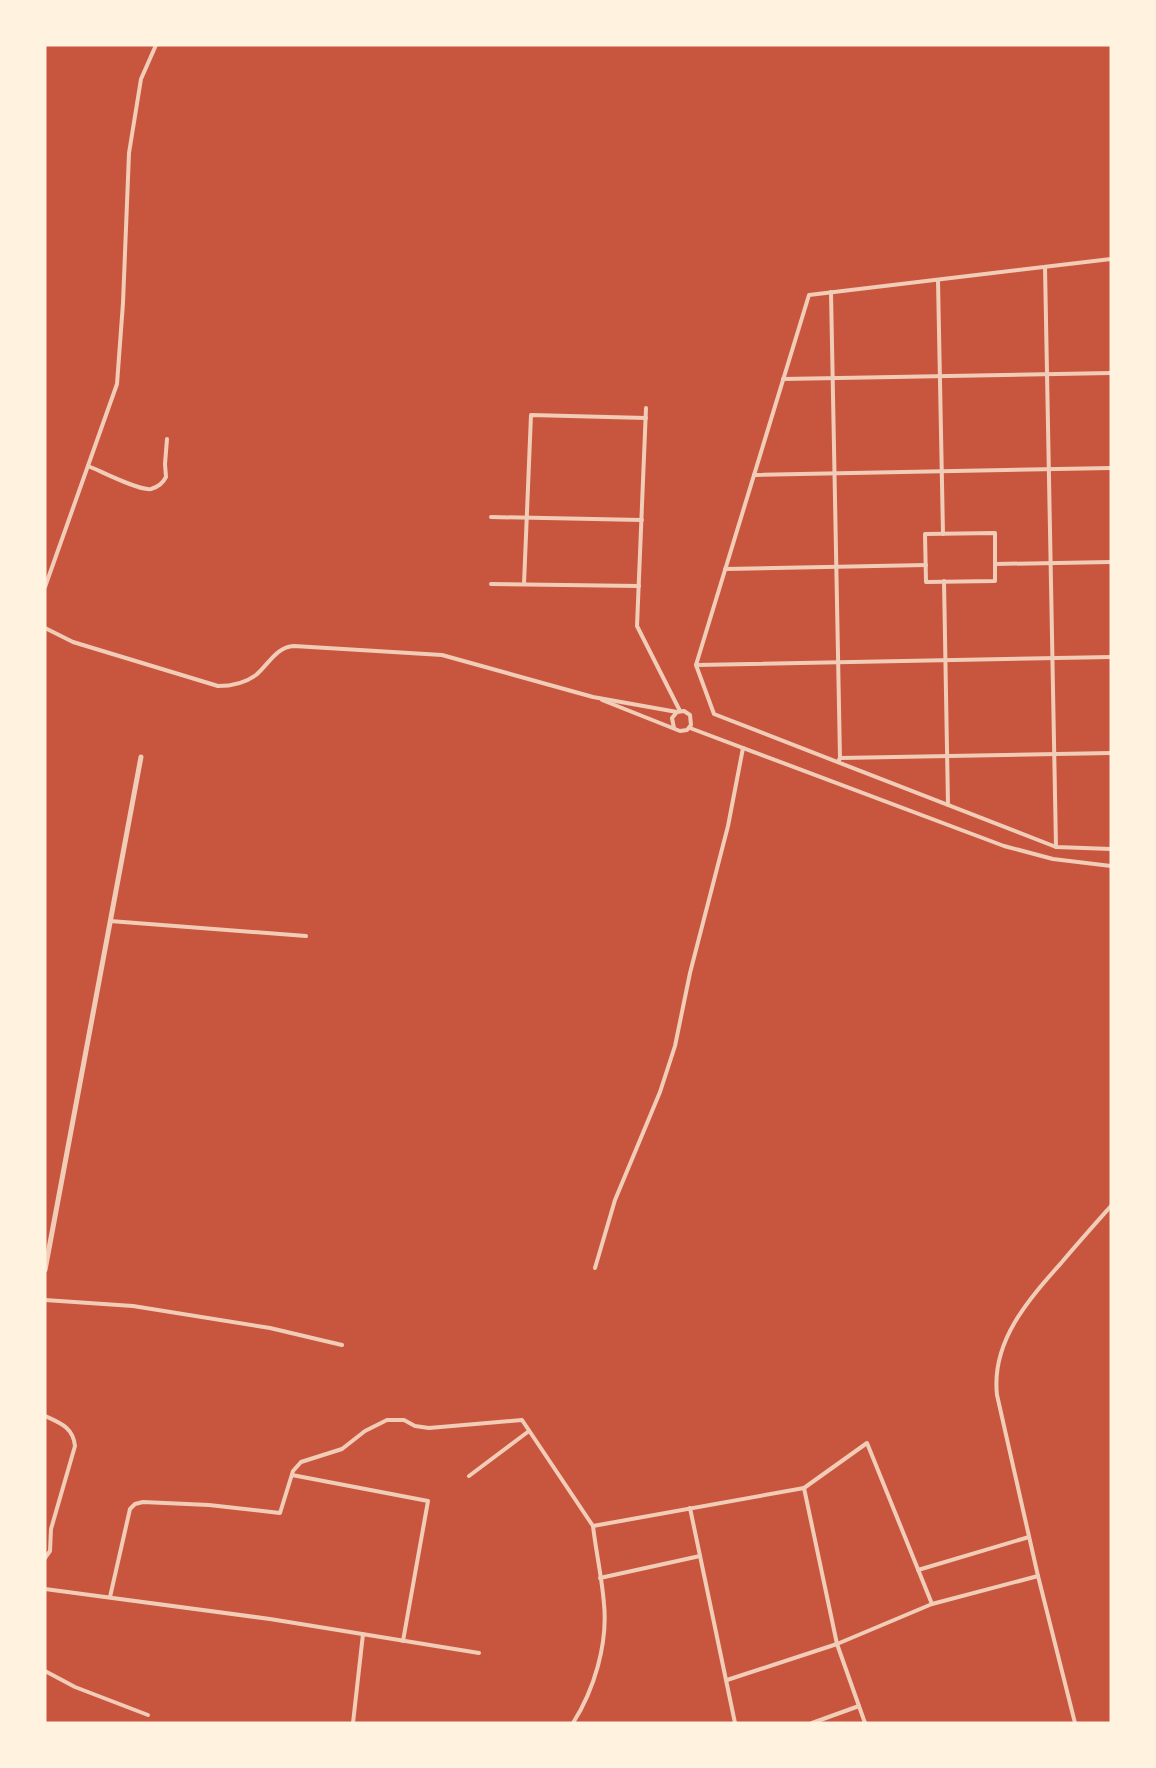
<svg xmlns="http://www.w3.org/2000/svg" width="1156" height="1768" font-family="'Roboto Condensed',sans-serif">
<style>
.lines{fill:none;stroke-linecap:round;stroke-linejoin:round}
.minor{stroke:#f1ccb7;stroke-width:4}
.tertiary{stroke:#f1ccb7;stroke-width:5}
</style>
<rect width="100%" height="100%" fill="#c8553d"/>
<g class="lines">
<g class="minor">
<path d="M1111 259 809 295 696 665 714 714 1056 847 1111 849"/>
<path d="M1045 267 1056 847"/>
<path d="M938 280 943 534"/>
<path d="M831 292 840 758 838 762"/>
<path d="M783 379 1111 373"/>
<path d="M646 408 637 626 680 711"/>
<path d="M88 466C101 471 139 491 151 489 158 487 163 483 166 477L165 464 167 439"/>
<path d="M754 475 1111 468"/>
<path d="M491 517 642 520"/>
<path d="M995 533V581L926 582 925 534Z"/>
<path d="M995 564 1111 562"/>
<path d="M725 569 926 565"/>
<path d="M944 581 948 805"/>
<path d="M491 584 639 586"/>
<path d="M524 584 531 415 646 418"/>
<path d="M45 587 117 384 123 303 129 153 141 79 156 45"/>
<path d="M45 628 73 642 218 686C231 686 245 683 256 675 269 664 276 647 294 646L442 655 593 697 677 712"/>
<path d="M696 665 1111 657"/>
<path d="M602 700 680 731 687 730 691 725 690 715 684 711 677 712 672 718 674 728"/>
<path d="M690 728 1004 846 1053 859 1111 866"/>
<path d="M840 758 1111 753"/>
<path d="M110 921 306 936"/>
<path d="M595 1268 615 1200 660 1092 675 1046 690 973 728 826 743 748"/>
<path d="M45 1300 133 1306 270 1328 342 1345"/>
<path d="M45 1416C60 1423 73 1427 75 1446L51 1529 50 1551 45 1558"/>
<path d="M292 1475 428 1501 403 1641"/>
<path d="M469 1476 529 1431"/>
<path d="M804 1488 837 1644 865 1723"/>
<path d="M690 1508 735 1723"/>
<path d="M918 1570 1029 1537"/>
<path d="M600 1578 700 1556"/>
<path d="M45 1589 270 1619 479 1653"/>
<path d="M110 1597 130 1509 135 1504 143 1502 209 1505 280 1513 293 1471 301 1462 342 1449 365 1431 387 1420H404L415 1426 429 1428 522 1420 593 1526"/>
<path d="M45 1671 75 1687 148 1715"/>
<path d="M727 1680 837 1644 932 1604 1038 1576"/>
<path d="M353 1723 363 1634"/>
<path d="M573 1723C594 1690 608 1644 604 1604 602 1578 596 1552 593 1526L804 1488 867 1443 932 1604"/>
<path d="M812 1723 859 1706"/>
<path d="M1075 1723 1038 1576 997 1395C991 1341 1029 1299 1062 1262 1078 1243 1095 1224 1111 1206"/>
</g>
<path class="tertiary" d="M45 1270 141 757"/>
</g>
<rect width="1156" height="1768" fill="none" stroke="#fff3e0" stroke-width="93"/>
</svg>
